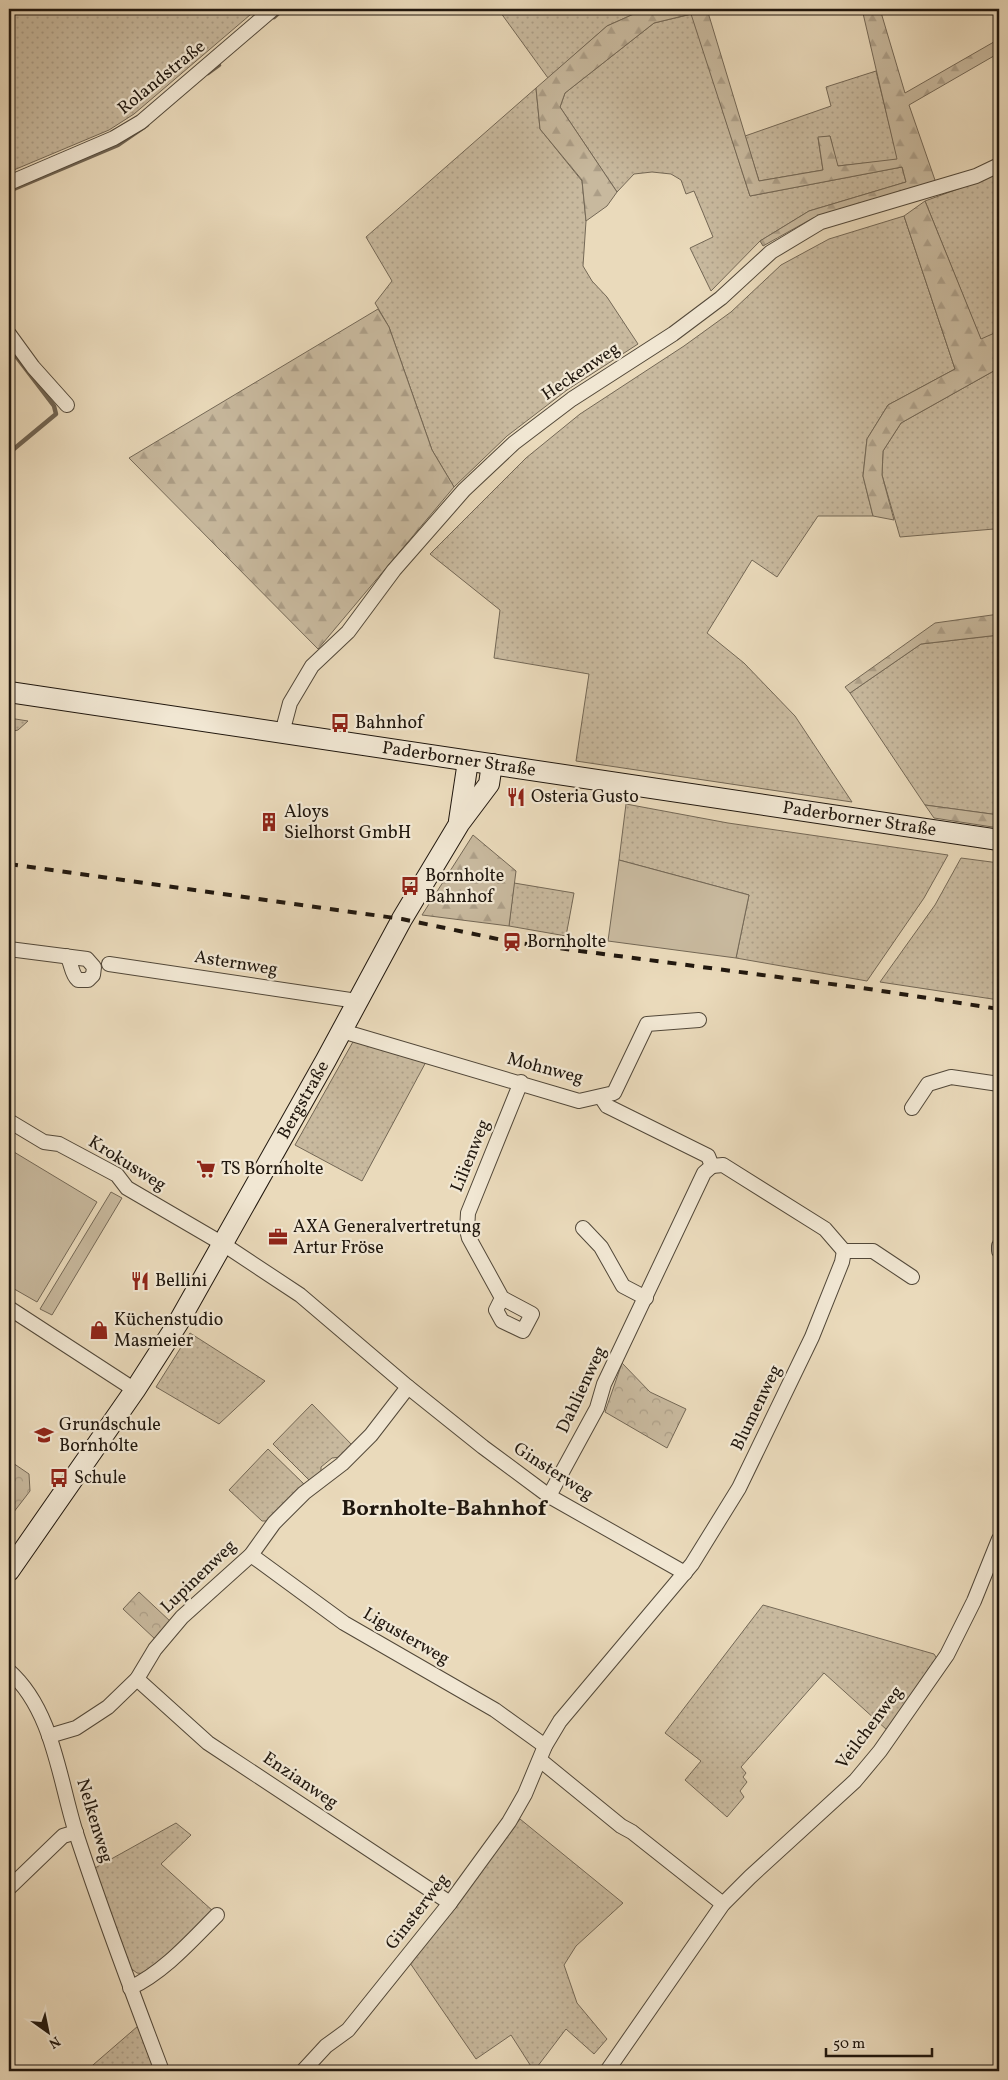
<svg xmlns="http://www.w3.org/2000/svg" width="1008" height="2080" font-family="Vollkorn,serif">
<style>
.grass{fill:url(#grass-dots);stroke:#746856}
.forest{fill:url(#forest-firs);stroke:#746856}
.park{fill:url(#park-crowns);stroke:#746856}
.pitch{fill:#c8b99e;stroke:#746856}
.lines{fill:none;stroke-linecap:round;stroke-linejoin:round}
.stream{stroke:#706452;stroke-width:4.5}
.street-casing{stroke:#524839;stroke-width:16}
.secondary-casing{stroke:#20170e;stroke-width:22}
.street{stroke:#f1e7d3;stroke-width:14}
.secondary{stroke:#f1e7d3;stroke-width:20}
.rail{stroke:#20170e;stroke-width:4;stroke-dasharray:9 9;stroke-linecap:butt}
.labels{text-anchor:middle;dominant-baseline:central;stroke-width:4.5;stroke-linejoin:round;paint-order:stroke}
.street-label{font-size:18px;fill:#20170e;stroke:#f1e7d3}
.poi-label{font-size:18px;fill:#20170e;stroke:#f1e7d3;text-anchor:start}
.district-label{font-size:22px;font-weight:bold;fill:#20170e;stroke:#f1e7d3}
</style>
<defs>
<pattern id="grass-dots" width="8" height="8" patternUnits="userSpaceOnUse" patternTransform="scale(1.25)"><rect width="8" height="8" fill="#c8b99e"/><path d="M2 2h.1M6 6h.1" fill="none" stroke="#ac9e87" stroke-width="1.8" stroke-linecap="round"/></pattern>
<pattern id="forest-firs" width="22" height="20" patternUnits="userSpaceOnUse" patternTransform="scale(1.25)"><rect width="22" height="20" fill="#c8b99e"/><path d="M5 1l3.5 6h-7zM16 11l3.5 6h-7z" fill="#ac9e87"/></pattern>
<pattern id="park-crowns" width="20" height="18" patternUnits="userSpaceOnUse" patternTransform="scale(1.25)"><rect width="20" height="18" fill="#c8b99e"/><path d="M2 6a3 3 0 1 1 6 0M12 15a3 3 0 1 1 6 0" fill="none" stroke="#ac9e87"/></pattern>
</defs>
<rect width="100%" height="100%" fill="#eadabb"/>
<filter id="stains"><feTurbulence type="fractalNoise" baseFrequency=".004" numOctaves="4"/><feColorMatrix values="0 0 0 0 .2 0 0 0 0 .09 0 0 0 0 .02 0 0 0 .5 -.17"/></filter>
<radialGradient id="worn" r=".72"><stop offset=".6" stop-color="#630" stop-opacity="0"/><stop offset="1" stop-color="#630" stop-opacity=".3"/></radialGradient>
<g class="grass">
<path d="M9 9H41L53 13 81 9H257L134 114 109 130 9 172Z"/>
<path d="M498 9H645L607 26 548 78Z"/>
<path d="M692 14 750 196 902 167 906 182 809 211 760 241 711 291 690 248 713 237 694 191 686 194 681 180 671 174 652 172 634 174 617 192 560 107 565 93 654 23Z"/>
<path d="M876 71 898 160 837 166 830 136 818 138 823 170 759 181 745 136 831 106 826 87Z"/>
<path d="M536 88 540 129 582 181 586 221 583 266 592 281 607 297 638 344 567 390 507 436 454 487 432 450 389 327 375 303 392 281 366 237Z"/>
<path d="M999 171V331L981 340 925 201 977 182Z"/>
<path d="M904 216 955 369 888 405 867 439 863 476 873 516H818L777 577 752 560 707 633 744 663 795 716 852 802 576 761 589 674 494 658 500 610 430 554 526 458 580 414 684 346 731 312 781 265 829 239Z"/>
<path d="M999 368V576L994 529 900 537 882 475 883 451 901 423Z"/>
<path d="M999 635V815L925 805 850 693 921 644Z"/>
<path d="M9 718 28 721 18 730 9 732Z"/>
<path d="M626 804 728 823 948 855 924 898 867 981 736 958 749 895 619 860Z"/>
<path d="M961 858 999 863V1000L880 982 935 905Z"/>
<path d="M514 883 574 893 566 936 509 926Z"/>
<path d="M354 1040 427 1060 362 1181 295 1145Z"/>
<path d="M190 1333 265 1381 219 1424 156 1387Z"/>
<path d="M312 1404 353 1446 341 1457 332 1458 321 1467V1474L311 1482 273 1444Z"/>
<path d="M268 1449 306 1486 270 1521H262L229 1490Z"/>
<path d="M763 1605 934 1654 938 1660 887 1730 824 1673 741 1767 746 1773 743 1777 747 1782 740 1791 744 1797 727 1817 685 1780 701 1761 665 1733Z"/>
<path d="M520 1819 623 1903 576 1946 564 1965 577 2003 607 2039 594 2054 566 2029 534 2071 511 2035 476 2059 410 1963Z"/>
<path d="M176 1823 191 1835 161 1864 214 1912 181 1945 146 1974 137 1973 129 1967 95 1868Z"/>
<path d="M138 2026 154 2065 147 2071H86Z"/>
</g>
<g class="forest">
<path d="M645 9H707L759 181 823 170 818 137 830 136 838 166 897 159 862 9H880L905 93 999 39V53L909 105 936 183 813 218 763 246 760 241 809 211 906 182 902 167 750 196 691 14 654 23 565 93 560 107 617 192 607 206 586 221 582 180 540 129 536 88 607 26Z"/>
<path d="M925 201 981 339 999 331V368L901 423 883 451 882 475 894 520 873 516 863 476 867 439 888 405 955 369 904 216Z"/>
<path d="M378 309 389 327 432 450 454 487 318 649 129 458Z"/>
<path d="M999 614V635L921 644 850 693 845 687 935 623Z"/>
<path d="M925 805 999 815V828L934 818Z"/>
<path d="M473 835 516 871 509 926 422 915Z"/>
</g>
<g class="park">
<path d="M622 1363 650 1392 686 1409 667 1448 605 1412Z"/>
<path d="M10 1461 29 1474 30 1491 10 1517 9 1462Z"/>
<path d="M139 1592 171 1622 155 1639 123 1609Z"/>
</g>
<g class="pitch">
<path d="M619 860 749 895 736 958 608 941Z"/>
<path d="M9 1149 97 1202 37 1302 9 1286Z"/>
<path d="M111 1192 122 1198 52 1315 40 1309Z"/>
</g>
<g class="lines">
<g class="stream">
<path d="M274 17 283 9"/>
<path d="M208 73 219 65"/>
<path d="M9 191 118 145 147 125"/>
<path d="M9 347 54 406 56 414 9 453"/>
</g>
<g class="street-casing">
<g id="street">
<path d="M9 183 114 138 141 122 273 9"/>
<path d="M9 334 33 367 67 405"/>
<path d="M282 733 290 703 312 666 348 632 394 570 464 490 514 443 572 399 673 334 721 298 771 252 821 222 976 176 999 165"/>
<path d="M9 949 87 959 94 967 93 975 88 980H78C71 974 72 964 67 956"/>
<path d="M109 964 357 1001"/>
<path d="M342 1031 579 1101 614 1093 647 1024 699 1020"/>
<path d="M601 1097 607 1106 708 1156 712 1166"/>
<path d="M912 1108 928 1084 951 1077 999 1084"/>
<path d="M9 1121 44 1142 59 1144 117 1175 127 1188 223 1244 300 1295 408 1387 483 1447 549 1496 685 1573"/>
<path d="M712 1166 723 1165 825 1229 844 1251H873L912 1277"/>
<path d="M583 1228 601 1247 623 1286 646 1298"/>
<path d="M999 1246V1251"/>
<path d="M502 1298 496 1310 502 1321 523 1331 532 1314 502 1298 469 1238 467 1230 468 1213 521 1082"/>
<path d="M9 1308 135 1390"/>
<path d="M549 1496 597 1408 604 1384 704 1173 712 1166"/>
<path d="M251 1555 344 1623 495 1710 545 1746"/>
<path d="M9 1671C53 1710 59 1779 76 1833 102 1913 132 1992 162 2071"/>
<path d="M137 1679 208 1743 450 1903"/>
<path d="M49 1736 76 1728 108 1707 137 1679 155 1649 182 1617 251 1555 274 1523 304 1493 342 1464 371 1435 408 1387"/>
<path d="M540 1760 621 1826 632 1832 723 1904"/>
<path d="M9 1888 63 1836 76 1832"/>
<path d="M130 1988C164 1972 191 1941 217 1915"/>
<path d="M303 2071 326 2046 348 2030 450 1903 509 1822 525 1794 545 1746 560 1721 692 1564 739 1488 812 1337 842 1262 844 1251"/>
<path d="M607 2071 723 1904 750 1877 855 1781 880 1751 947 1655 974 1601 999 1539"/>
</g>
</g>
<g class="secondary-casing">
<g id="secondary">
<path id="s1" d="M9 692 999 840"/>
<path d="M459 821 468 761"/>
<path id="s2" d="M9 1571 135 1390 178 1323 326 1060 402 919 459 824 489 784 492 764"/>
</g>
</g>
<use href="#street" class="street"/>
<use href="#secondary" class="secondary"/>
<path class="rail" d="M9 864 402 919 512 942 869 989 999 1009"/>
</g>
<defs>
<g id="bus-bare" transform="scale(1.5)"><path d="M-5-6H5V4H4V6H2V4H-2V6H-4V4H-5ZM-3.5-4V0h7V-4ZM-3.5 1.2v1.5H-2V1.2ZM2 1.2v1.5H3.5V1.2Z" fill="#8f2418" stroke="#f1e7d3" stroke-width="2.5" paint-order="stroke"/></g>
<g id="restaurant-bare" transform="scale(1.5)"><path d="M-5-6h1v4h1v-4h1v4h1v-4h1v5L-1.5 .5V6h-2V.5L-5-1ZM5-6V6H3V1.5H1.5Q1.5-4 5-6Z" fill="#8f2418" stroke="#f1e7d3" stroke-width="2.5" paint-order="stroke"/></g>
<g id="building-bare" transform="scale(1.5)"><path d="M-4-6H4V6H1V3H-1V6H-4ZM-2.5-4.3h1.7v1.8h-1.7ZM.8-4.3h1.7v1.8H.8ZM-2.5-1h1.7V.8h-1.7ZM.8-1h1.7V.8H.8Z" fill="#8f2418" stroke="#f1e7d3" stroke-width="2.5" paint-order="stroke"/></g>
<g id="station-bare" transform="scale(1.5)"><path d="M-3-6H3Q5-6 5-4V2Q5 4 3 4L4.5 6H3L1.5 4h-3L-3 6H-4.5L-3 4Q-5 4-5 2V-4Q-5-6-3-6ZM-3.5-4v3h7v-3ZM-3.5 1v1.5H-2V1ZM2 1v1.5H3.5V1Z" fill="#8f2418" stroke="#f1e7d3" stroke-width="2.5" paint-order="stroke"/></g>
<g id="supermarket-bare" transform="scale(1.5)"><path d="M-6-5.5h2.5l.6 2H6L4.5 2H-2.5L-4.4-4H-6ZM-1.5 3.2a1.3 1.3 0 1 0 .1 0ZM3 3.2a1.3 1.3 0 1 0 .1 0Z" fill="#8f2418" stroke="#f1e7d3" stroke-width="2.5" paint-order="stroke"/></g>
<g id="office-bare" transform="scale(1.5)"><path d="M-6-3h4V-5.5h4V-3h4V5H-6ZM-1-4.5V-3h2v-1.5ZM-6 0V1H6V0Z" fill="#8f2418" stroke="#f1e7d3" stroke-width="2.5" paint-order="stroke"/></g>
<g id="shop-bare" transform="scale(1.5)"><path d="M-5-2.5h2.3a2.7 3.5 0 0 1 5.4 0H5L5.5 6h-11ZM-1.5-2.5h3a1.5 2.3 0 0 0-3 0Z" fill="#8f2418" stroke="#f1e7d3" stroke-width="2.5" paint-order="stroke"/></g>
<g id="school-bare" transform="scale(1.5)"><path d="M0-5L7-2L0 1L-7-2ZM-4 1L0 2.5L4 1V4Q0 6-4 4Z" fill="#8f2418" stroke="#f1e7d3" stroke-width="2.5" paint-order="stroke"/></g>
</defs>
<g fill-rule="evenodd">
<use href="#bus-bare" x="340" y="723"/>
<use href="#restaurant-bare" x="516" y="797"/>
<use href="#building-bare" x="269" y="822"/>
<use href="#bus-bare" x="410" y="886"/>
<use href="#station-bare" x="512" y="942"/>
<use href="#supermarket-bare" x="206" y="1169"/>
<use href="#office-bare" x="278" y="1237"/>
<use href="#restaurant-bare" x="140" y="1281"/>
<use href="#shop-bare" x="99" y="1330"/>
<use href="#school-bare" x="44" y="1435"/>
<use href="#bus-bare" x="59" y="1478"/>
</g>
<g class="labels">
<g class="street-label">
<text transform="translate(162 78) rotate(-39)">Rolandstraße</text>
<text transform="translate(581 372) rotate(-34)">Heckenweg</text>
<text stroke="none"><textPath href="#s1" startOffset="455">Paderborner Straße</textPath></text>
<text stroke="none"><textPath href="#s1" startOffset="860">Paderborner Straße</textPath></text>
<text transform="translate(236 964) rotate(9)">Asternweg</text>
<text transform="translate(545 1069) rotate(15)">Mohnweg</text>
<text stroke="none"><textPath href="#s2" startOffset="556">Bergstraße</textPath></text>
<text transform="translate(471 1156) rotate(-68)">Lilienweg</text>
<text transform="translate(127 1164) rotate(32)">Krokusweg</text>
<text transform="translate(582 1390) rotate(-65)">Dahlienweg</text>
<text transform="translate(757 1408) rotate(-64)">Blumenweg</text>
<text transform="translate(553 1472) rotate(33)">Ginsterweg</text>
<text transform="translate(199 1577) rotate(-44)">Lupinenweg</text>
<text transform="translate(406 1637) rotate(30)">Ligusterweg</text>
<text transform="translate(870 1728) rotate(-53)">Veilchenweg</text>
<text transform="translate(300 1781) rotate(34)">Enzianweg</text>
<text transform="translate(94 1821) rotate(73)">Nelkenweg</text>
<text transform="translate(418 1912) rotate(-52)">Ginsterweg</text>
</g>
<g class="poi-label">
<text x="355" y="723">Bahnhof</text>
<text x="531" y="797">Osteria Gusto</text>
<text x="284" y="812">Aloys<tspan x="284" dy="21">Sielhorst GmbH</tspan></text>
<text x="425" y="876">Bornholte<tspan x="425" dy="21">Bahnhof</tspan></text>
<text x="527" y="942">Bornholte</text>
<text x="221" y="1169">TS Bornholte</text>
<text x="293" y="1227">AXA Generalvertretung<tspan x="293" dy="21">Artur Fröse</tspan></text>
<text x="155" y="1281">Bellini</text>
<text x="114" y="1320">Küchenstudio<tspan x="114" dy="21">Masmeier</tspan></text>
<text x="59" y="1425">Grundschule<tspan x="59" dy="21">Bornholte</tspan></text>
<text x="74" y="1478">Schule</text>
</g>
<g class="district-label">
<text x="444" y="1509">Bornholte-Bahnhof</text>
</g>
</g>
<rect width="1008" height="2080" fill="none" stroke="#eadabb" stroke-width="30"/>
<rect x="10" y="10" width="988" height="2060" fill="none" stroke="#20170e" stroke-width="2.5"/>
<rect x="15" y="15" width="978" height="2050" fill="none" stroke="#20170e"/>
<g transform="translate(48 2032) rotate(147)" stroke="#f1e7d3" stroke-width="4" paint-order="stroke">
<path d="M0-4L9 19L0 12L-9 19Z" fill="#20170e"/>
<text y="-8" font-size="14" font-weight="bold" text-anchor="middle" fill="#20170e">N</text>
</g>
<path d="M826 2048v8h106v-8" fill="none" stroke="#20170e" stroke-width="2.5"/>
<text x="833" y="2048" font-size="15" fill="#20170e" stroke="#f1e7d3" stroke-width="4" paint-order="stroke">50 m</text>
<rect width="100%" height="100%" filter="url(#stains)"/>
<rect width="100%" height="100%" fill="url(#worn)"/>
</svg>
